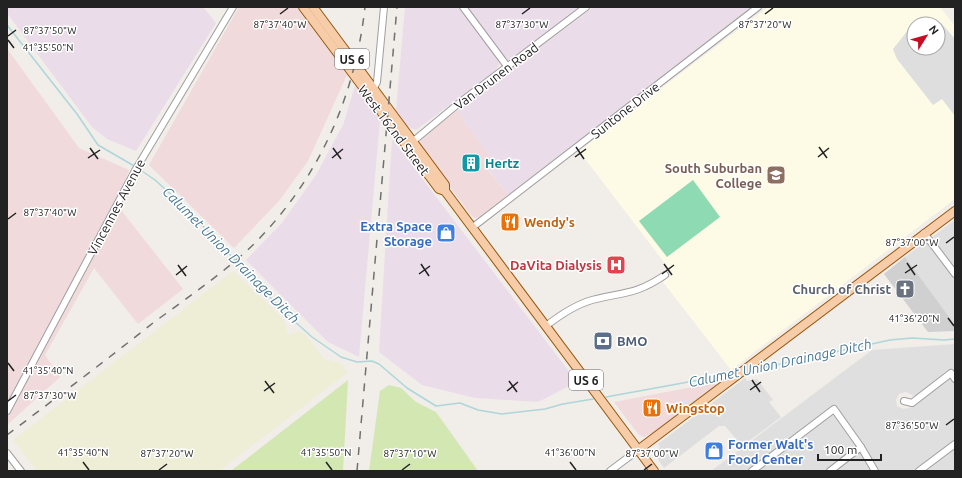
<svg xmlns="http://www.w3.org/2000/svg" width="962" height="478" font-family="Ubuntu,sans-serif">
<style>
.residential{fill:#e0dfdf;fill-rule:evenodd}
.commercial{fill:#f0dadc}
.industrial{fill:#eadce9}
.education{fill:#fdfae6;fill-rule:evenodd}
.religious{fill:#d0d0d0}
.farmland{fill:#eeedd6}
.grass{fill:#d3e7b3}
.pitch{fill:#8ddab3}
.parking{fill:#dedede;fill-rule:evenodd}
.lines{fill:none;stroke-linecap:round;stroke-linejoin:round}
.stream{stroke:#add6db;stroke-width:1.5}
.minor-casing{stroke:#9f9f9f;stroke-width:8}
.major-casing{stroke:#94570b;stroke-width:10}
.minor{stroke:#fff;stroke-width:6}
.major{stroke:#f6cca9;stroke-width:8}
.rail{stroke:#707070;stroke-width:1.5;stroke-dasharray:8 8;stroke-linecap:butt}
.ticks{fill:none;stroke:#222;stroke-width:1.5}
.labels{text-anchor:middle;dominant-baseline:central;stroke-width:3;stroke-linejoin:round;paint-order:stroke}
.shield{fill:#fff;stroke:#646464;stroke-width:1}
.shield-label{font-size:12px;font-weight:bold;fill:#222}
.street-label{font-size:13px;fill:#222;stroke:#fff}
.culture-label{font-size:13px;font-weight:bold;fill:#0d838f;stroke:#fff;text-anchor:start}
.education-label{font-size:13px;font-weight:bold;fill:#785e54;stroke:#fff;text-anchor:end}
.food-label{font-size:13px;font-weight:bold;fill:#c56008;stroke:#fff;text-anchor:start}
.shop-label{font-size:13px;font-weight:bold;fill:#366cbe;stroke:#fff;text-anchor:end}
.health-label{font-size:13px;font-weight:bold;fill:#be3a42;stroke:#fff;text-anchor:end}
.worship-label{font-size:13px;font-weight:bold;fill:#5b616d;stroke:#fff;text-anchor:end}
.service-label{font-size:13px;font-weight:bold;fill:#4e5e75;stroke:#fff;text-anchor:start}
.water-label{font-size:14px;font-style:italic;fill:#497895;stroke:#fff}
.ticks-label{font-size:10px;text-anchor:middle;fill:#222;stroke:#fff;stroke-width:3;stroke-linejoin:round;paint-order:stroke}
</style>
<rect width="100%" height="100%" fill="#f1ede9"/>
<g class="residential">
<path d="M955 220V325L905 257Z"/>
<path d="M955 344V471H711L872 350ZM950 370 949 378 912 407 904 409 897 406 896 400 899 394 906 392 914 396 917 395 939 378 946 371Z"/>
</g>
<g class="commercial">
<path d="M239 7H297L347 75 308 161 279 201 234 248 149 165Z"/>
<path d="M8 50 79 148 129 170 117 205 183 289 138 324 94 268 45 355 60 377 7 425Z"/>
<path d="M457 111 495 163 488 170 508 195 479 217 474 218 470 214 422 149 420 143 423 136Z"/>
<path d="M714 383 716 385 656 431 644 437 639 435 614 402Z"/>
</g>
<g class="industrial">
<path d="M7 7H203L216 23 136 151 107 139 92 127 7 13Z"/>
<path d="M405 7H458L498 59 499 65 495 71 416 130 408 127 396 110Z"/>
<path d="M581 7 512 58 508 59 504 57 466 8Z"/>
<path d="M593 7H755L508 195 488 169 495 163 457 111Z"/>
<path d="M355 86 380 120 359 357 328 342 246 260 281 224 316 175 343 125Z"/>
<path d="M392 139 577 382 538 402 475 398 422 385 379 352Z"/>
</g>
<path class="education" d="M768 7H940L955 26V199L731 370 663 282 673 274 579 151ZM914 24H938V48H914Z"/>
<path class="religious" d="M905 257 955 325V331L928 332 884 274Z"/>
<path class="farmland" d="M233 271 279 315 285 323 288 335 298 331 305 334 324 359 340 363 348 372 219 471H37L13 440Z"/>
<g class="grass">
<path d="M348 380 343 471H233L232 470Z"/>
<path d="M389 385 401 388 416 402 436 412 478 471H369L380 391Z"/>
</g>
<path class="pitch" d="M693 180 720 217 667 257 639 221Z"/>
<g class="parking">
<path d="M928 20 941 23 955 39V116L942 99 933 105 897 59 893 49 913 24ZM914 24H938V48H914Z"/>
<path d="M745 378 747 381 757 379 773 400 769 402 781 417 742 446 725 426H719L664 468 656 456 660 447 658 444Z"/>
</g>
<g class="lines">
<g class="stream">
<path d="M7 25 77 114 98 145 136 167"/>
<path d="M139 169 155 180 186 208 283 311 312 337 341 357 357 362 372 361 379 364 407 388 436 406 460 403 478 410 502 414 545 409 563 404 593 399"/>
<path d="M748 371 890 340 912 338 944 340 955 339"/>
<path d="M606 397 732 374"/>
</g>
<g class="minor-casing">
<g id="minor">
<path d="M463 7 507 66"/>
<path d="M374 88 377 82 384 7"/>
<path d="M411 143 458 104 586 7"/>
<path d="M473 227 758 7"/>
<path d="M924 233 955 274"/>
<path d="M546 326C560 315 575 305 592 300 623 292 636 295 665 275"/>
<path d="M904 401 912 403 951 373 955 379"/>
<path d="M7 411 136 169 233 7"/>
<path d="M7 453 21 471"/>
<path d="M610 471 638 450"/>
<path d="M752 471 834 409 861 447 875 471"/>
<path d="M830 471 861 447"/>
<path d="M919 471 955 444"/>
</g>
</g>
<g class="major-casing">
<g id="major">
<path d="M303 7 439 189 445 191 654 471"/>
<path d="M313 7 445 185V191"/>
<path d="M638 450 955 211"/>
</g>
</g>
<use href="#minor" class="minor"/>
<use href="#major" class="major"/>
<g class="rail">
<path d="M7 435C56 398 105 361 153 323 188 297 224 273 255 243 319 178 355 97 365 7"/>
<path d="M357 471 397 7"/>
</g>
</g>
<path class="ticks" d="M280 14 288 8M522 14 530 8M765 14 773 8M8 36 16 30M8 40 14 48M576 147 584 159M819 147 827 158M90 148 98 159M333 148 341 159M575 157 586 149M818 157 829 148M88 158 100 150M332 158 343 149M8 219 16 213M946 243 954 237M907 263 915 275M421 264 429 276M664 264 672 275M178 265 186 276M905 273 917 265M419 274 430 266M662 274 674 265M176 275 187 266M948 318 954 326M8 363 14 371M752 380 760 392M265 381 274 393M509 381 517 392M750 390 761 382M264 391 275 383M507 391 518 382M8 401 16 395M946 425 954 419M83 462 89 470M326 462 332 470M570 462 576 470M159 470 167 464M402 470 410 464M644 470 652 464"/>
<defs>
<g id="building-square" transform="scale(1)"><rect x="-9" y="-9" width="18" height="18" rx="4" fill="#0f9aa8" stroke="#fff"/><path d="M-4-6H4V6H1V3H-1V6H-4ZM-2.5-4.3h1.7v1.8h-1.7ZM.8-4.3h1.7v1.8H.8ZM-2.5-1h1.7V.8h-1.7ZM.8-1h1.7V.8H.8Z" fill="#fff"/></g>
<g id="university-square" transform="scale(1)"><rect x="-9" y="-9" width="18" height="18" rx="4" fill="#8d6e63" stroke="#fff"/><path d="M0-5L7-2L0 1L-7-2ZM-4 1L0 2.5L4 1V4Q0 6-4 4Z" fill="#fff"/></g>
<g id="restaurant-square" transform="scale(1)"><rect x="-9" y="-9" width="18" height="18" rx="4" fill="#e8710a" stroke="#fff"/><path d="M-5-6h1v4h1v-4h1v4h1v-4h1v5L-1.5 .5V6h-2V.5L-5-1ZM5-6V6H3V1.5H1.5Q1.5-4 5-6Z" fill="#fff"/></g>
<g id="shop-square" transform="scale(1)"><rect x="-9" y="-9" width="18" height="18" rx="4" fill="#3f7fe0" stroke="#fff"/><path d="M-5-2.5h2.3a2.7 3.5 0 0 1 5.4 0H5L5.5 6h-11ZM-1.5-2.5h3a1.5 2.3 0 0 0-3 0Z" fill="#fff"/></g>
<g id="hospital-square" transform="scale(1)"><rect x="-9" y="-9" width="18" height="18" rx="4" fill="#e0444e" stroke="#fff"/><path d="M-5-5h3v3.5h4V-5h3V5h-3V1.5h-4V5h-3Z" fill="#fff"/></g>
<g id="church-square" transform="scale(1)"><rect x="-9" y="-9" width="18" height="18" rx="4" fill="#6b7280" stroke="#fff"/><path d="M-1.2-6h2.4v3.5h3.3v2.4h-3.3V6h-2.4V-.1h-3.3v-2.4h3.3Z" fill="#fff"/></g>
<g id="bank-square" transform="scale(1)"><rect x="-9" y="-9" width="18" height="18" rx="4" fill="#5c6f8a" stroke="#fff"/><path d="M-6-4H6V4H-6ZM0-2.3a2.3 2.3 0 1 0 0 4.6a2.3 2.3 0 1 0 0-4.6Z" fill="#fff"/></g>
</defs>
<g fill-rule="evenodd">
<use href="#building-square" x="471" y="163"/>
<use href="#university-square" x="776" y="175"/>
<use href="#restaurant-square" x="510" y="222"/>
<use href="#shop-square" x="446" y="233"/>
<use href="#hospital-square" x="616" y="265"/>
<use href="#church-square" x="905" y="289"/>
<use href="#bank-square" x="603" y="341"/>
<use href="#restaurant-square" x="652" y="408"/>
<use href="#shop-square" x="714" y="451"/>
</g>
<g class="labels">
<g class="shield">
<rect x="335" y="49" width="34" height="20" rx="3"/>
<rect x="569" y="370" width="34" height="20" rx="3"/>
</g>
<g class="shield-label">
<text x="352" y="59">US 6</text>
<text x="586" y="380">US 6</text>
</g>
<g class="street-label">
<text transform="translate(496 76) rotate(-37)">Van Drunen Road</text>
<text transform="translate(625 110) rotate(-38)">Suntone Drive</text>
<text transform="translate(394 130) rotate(53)">West 162nd Street</text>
<text transform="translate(116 207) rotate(-62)">Vincennes Avenue</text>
</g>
<g class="culture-label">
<text x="485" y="163">Hertz</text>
</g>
<g class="education-label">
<text x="762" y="168">South Suburban<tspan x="762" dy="15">College</tspan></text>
</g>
<g class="food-label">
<text x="524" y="222">Wendy's</text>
<text x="666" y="408">Wingstop</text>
</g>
<g class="shop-label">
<text x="432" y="226">Extra Space<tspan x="432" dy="15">Storage</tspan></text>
<text x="728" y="444" text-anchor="start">Former Walt's<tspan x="728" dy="15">Food Center</tspan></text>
</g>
<g class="health-label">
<text x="602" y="265">DaVita Dialysis</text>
</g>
<g class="worship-label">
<text x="891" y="289">Church of Christ</text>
</g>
<g class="service-label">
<text x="617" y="341">BMO</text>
</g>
<g class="water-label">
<text transform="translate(231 255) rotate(45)">Calumet Union Drainage Ditch</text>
<text transform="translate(780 363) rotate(-12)">Calumet Union Drainage Ditch</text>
</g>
</g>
<g class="ticks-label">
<text x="280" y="28">87°37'40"W</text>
<text x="522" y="28">87°37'30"W</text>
<text x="765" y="28">87°37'20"W</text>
<text x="50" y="34">87°37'50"W</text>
<text x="48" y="51">41°35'50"N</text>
<text x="50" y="216">87°37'40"W</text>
<text x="912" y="246">87°37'00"W</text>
<text x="914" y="322">41°36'20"N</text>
<text x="48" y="374">41°35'40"N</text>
<text x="50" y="399">87°37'30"W</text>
<text x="912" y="429">87°36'50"W</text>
<text x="83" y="456">41°35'40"N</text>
<text x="326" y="456">41°35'50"N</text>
<text x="570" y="456">41°36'00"N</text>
<text x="167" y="457">87°37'20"W</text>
<text x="410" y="457">87°37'10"W</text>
<text x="652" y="457">87°37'00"W</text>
</g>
<rect width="962" height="478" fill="none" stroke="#222222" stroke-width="16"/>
<g transform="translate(926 36) rotate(53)"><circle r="19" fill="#ffffff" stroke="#a7a7a7"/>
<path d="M0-3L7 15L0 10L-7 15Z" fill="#c50e24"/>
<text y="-6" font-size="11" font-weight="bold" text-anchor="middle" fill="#222222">N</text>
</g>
<path d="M818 454v6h63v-6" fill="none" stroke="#222222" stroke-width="2"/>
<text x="824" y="454" font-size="12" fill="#222222" stroke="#ffffff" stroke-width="3" paint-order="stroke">100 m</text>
</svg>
